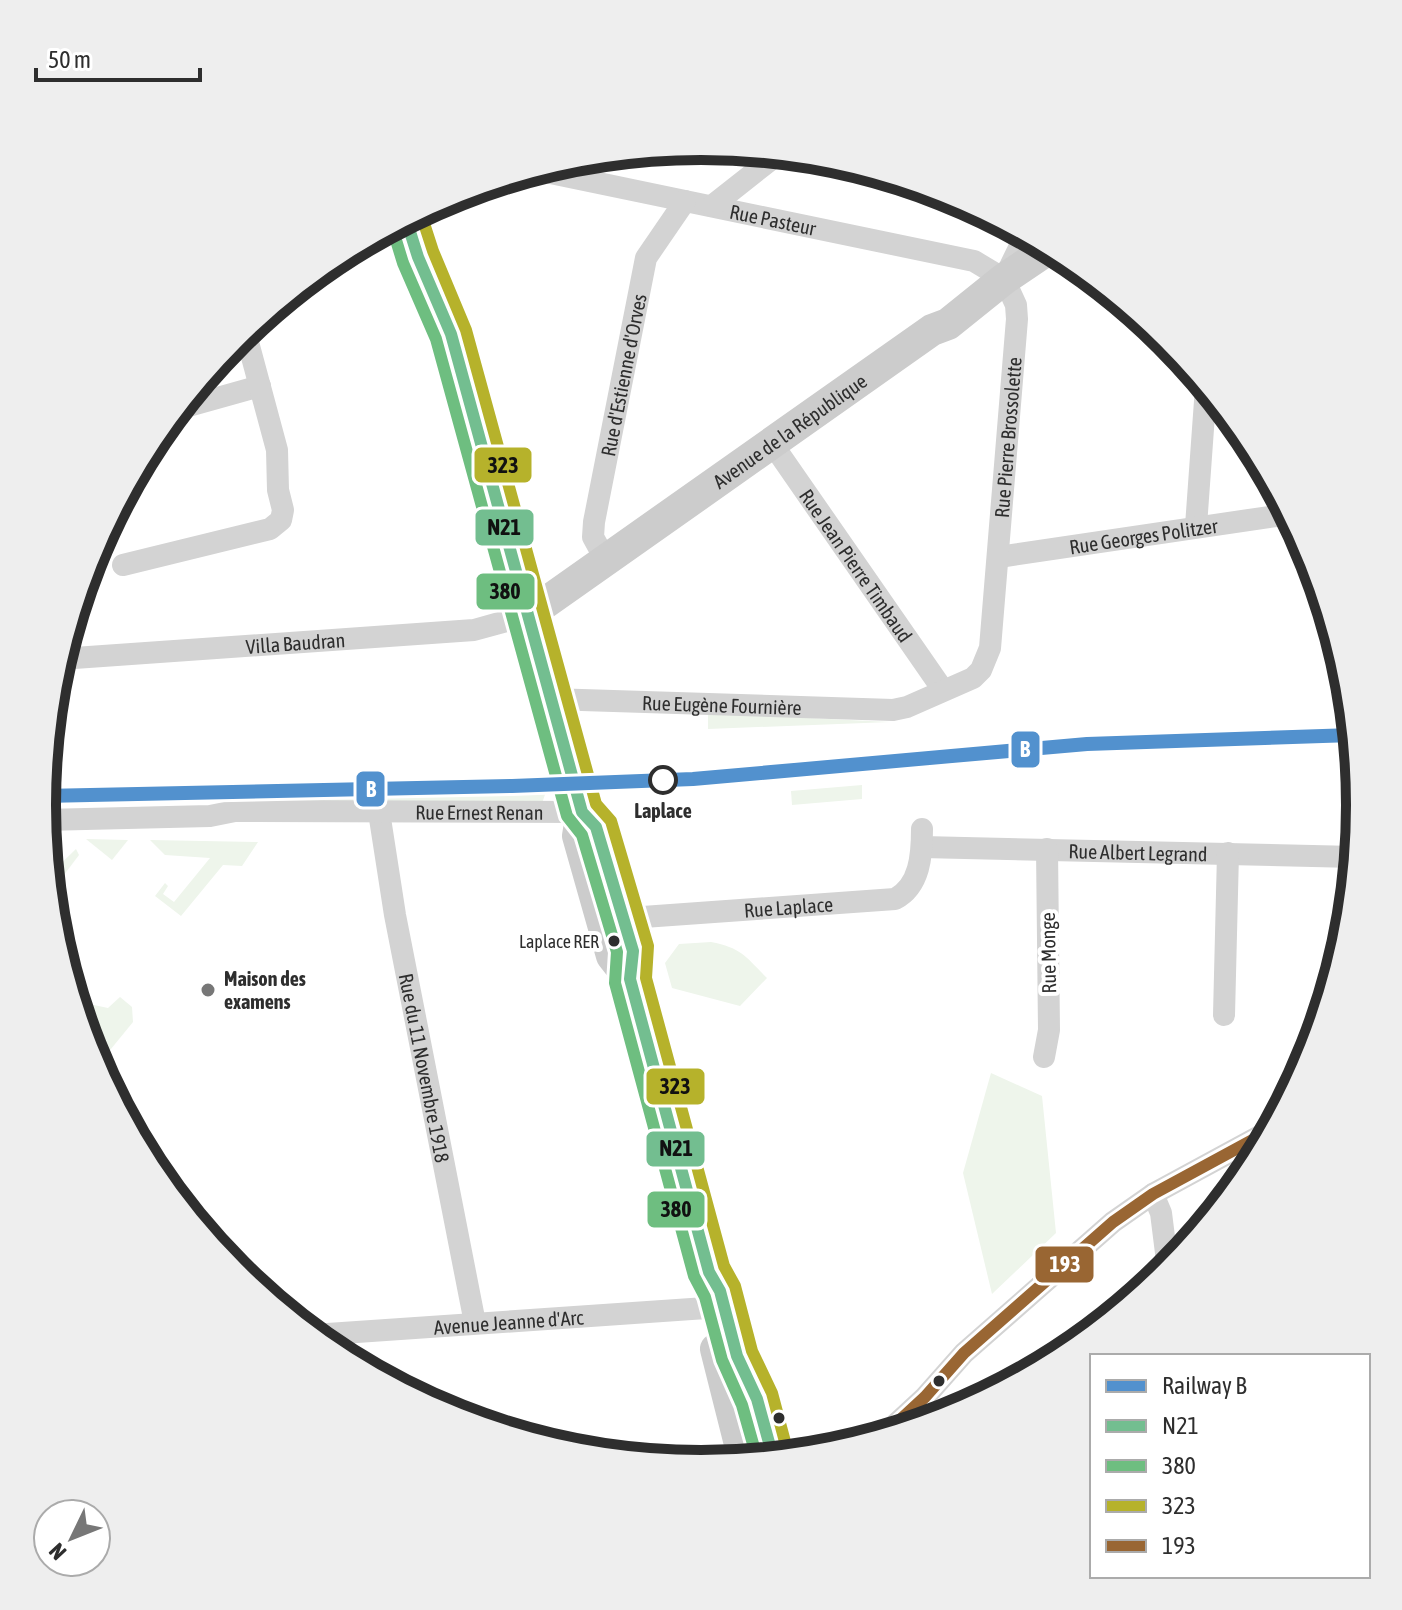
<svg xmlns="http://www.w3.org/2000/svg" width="1402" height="1610" font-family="'Asap Condensed',sans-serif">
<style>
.green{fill:#eef5eb}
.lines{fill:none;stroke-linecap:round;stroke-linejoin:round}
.street{stroke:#d3d3d3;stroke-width:22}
.secondary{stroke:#ccc;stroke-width:32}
.bus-1-casing{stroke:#fff;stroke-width:18}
.bus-2-casing{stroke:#fff;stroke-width:18}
.bus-3-casing{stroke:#fff;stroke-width:18}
.bus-4-casing{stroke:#fff;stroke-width:18}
.bus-1{stroke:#73be90;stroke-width:12}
.bus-2{stroke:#6ebe80;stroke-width:12}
.bus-3{stroke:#b6b22b;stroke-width:12}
.bus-4{stroke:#963;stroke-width:12}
.rail-1-casing{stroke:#fff;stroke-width:20}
.rail-1{stroke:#5291ce;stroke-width:14}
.stop-dot{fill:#fff;stroke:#2e2e2e;stroke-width:4}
.bus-dot{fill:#2e2e2e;stroke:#fff;stroke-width:3}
.poi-dot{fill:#777;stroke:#fff;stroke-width:3}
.labels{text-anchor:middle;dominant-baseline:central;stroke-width:8;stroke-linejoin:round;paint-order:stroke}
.bus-label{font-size:18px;fill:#2e2e2e;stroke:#fff;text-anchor:end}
.street-label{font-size:20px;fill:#2e2e2e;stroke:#fff}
.stop-label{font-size:20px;font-weight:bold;fill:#2e2e2e;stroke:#fff}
.poi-label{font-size:20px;font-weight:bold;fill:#2e2e2e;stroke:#fff;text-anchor:start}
.rim{fill:none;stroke:#2e2e2e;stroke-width:10}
.line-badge{stroke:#fff;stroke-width:3}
.badge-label{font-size:22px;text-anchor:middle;font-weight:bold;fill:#fff}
.pale-badge-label{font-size:22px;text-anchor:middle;font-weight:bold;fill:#111}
</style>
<rect width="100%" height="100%" fill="#fff"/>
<g class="green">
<path d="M708 713 890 722 708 729Z"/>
<path d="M862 785V799L792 805 791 791Z"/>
<path d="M547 789 541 806 169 801 165 796Z"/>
<path d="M86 839 128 840 112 860Z"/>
<path d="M150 840 258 842 242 866 223 865 181 916 155 896 165 883 168 886 163 894 174 902 210 858 165 855Z"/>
<path d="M76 849 79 855 51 892 49 875Z"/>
<path d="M711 942C742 948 746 957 767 978L740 1006 672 988 665 963 679 944Z"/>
<path d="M120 997 132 1007 133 1022 97 1066 75 1001 108 1008Z"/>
<path d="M991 1073 1042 1096 1056 1233 992 1294 963 1173Z"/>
</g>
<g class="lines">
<g class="street">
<path id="s1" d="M536 170 974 261 1004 279"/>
<path d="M712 206 778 154"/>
<path d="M178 409 260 386"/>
<path id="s2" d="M771 442 943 690"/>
<path d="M1196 526 1206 387"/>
<path id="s3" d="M999 557 1289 514"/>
<path id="s4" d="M605 559 593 537 594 522 646 258 685 201"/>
<path d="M123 565 270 529 281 520 283 510 278 490 277 450 245 331"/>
<path id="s5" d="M60 659 474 630 528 615"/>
<path id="s6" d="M550 699 893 710 907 707 973 678 981 670 990 648 1017 319 1016 305 1004 279 1019 248 1022 233"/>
<path id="s7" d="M379 812 395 915 475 1323"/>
<path id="s8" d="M44 820 210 816 235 811 582 812"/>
<path id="s9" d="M922 847 1355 857"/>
<path id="s10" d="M601 920 895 899C920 886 922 855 922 829"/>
<path d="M1224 1015 1228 853"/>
<path d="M1044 1057 1049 1030 1047 849"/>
<path d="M1153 1194 1161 1213 1168 1269"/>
<path id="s11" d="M313 1335 706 1308 719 1318 723 1332"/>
<path d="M885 1434 925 1397 964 1353 1113 1222 1153 1194 1271 1130"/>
</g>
<g class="secondary">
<path d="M406 219 418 257 451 334 582 812 578 836 612 956 630 979"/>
<path id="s12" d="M528 615 932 330 948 324 1004 279 1050 248"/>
<path d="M632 960 630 979 709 1272 720 1291 737 1356 749 1386 757 1399 773 1457"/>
<path d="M716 1349 744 1460"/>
</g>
<g class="bus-1-casing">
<path id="bus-1" d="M406 219 418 257 451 334 582 812 596 827 633 951 630 979 709 1272 720 1291 737 1356 757 1399 773 1457"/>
</g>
<g class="bus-2-casing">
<path id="bus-2" d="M392 227 403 263 436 339 567 816 582 835 617 952 615 983 694 1276 705 1297 722 1360 742 1405 757 1458"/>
</g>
<g class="bus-3-casing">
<path id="bus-3" d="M421 214 433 251 466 330 596 804 611 821 648 946 646 978 724 1266 735 1286 752 1351 772 1393 788 1453"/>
</g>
<g class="bus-4-casing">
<path id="bus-4" d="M885 1434 925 1397 964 1353 1113 1222 1153 1194 1271 1130"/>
</g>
<use href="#bus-1" class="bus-1"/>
<use href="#bus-2" class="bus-2"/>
<use href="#bus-3" class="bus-3"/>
<use href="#bus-4" class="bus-4"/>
<g class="rail-1-casing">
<path id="rail-1" d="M43 796 512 786 693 779 1087 744 1353 735"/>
</g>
<use href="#rail-1" class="rail-1"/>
</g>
<circle class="stop-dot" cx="663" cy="780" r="13"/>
<g class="bus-dot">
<circle cx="614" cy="941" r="7"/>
<circle cx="939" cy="1381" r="7"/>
<circle cx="779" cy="1418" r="7"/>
</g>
<circle class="poi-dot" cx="208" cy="990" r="8"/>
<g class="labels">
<g class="bus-label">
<text x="599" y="941">Laplace RER</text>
</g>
<g class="street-label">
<text stroke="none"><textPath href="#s1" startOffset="242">Rue Pasteur</textPath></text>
<text stroke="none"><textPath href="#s4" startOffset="190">Rue d'Estienne d'Orves</textPath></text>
<text stroke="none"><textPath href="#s12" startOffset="320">Avenue de la République</textPath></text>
<text stroke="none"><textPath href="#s6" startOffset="676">Rue Pierre Brossolette</textPath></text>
<text stroke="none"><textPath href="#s3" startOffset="146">Rue Georges Politzer</textPath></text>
<text stroke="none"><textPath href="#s2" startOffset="150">Rue Jean Pierre Timbaud</textPath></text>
<text stroke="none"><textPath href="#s5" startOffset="236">Villa Baudran</textPath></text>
<text stroke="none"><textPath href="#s6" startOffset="172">Rue Eugène Fournière</textPath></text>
<text stroke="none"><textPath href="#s8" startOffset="436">Rue Ernest Renan</textPath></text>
<text stroke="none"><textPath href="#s9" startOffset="216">Rue Albert Legrand</textPath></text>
<text stroke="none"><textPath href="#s10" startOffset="188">Rue Laplace</textPath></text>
<text transform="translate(1048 953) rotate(-91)">Rue Monge</text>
<text stroke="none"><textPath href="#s7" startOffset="260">Rue du 11 Novembre 1918</textPath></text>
<text stroke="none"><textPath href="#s11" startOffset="196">Avenue Jeanne d'Arc</textPath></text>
</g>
<g class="stop-label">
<text x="663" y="810">Laplace</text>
</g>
<g class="poi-label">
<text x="224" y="978">Maison des<tspan x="224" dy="23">examens</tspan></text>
</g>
</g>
<path d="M0 0H1402V1610H0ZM56 805a645 645 0 1 1 1290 0a645 645 0 1 1-1290 0Z" fill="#eee" fill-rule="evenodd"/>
<path class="rim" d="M56 805a645 645 0 1 1 1290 0a645 645 0 1 1-1290 0Z"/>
<g class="line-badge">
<rect x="473" y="446" width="60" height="38" rx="8" fill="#b6b22b"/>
<rect x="474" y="508" width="61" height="39" rx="8" fill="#73be90"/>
<rect x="475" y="572" width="61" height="39" rx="8" fill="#6ebe80"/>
<rect x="1010" y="730" width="31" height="39" rx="8" fill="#5291ce"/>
<rect x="355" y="770" width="31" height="38" rx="8" fill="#5291ce"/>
<rect x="645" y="1067" width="61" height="39" rx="8" fill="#b6b22b"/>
<rect x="645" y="1130" width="61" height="38" rx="8" fill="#73be90"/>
<rect x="646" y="1190" width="60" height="39" rx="8" fill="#6ebe80"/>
<rect x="1034" y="1245" width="61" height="39" rx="8" fill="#963"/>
</g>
<g class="badge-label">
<text x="1025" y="757">B</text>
<text x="371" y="797">B</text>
<text x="1065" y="1272">193</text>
</g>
<g class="pale-badge-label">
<text x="503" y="473">323</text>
<text x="504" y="535">N21</text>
<text x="505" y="599">380</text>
<text x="675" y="1094">323</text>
<text x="676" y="1156">N21</text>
<text x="676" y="1217">380</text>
</g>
<rect x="1090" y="1354" width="280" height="224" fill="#ffffff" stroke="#ababab" stroke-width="2"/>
<rect x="1106" y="1380" width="40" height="12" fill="#5291ce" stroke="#ababab" stroke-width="2"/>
<text x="1162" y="1394" font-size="24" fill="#2e2e2e">Railway B</text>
<rect x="1106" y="1420" width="40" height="12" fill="#73be90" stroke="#ababab" stroke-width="2"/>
<text x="1162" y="1434" font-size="24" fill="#2e2e2e">N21</text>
<rect x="1106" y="1460" width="40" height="12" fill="#6ebe80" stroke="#ababab" stroke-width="2"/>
<text x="1162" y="1474" font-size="24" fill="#2e2e2e">380</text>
<rect x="1106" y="1500" width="40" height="12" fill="#b6b22b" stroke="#ababab" stroke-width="2"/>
<text x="1162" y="1514" font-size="24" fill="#2e2e2e">323</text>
<rect x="1106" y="1540" width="40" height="12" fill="#996633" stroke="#ababab" stroke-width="2"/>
<text x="1162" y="1554" font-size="24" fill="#2e2e2e">193</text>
<g transform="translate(72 1538) rotate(227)"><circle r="38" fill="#ffffff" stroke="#ababab" stroke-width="2"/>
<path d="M0-6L14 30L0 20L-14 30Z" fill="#777777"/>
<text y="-12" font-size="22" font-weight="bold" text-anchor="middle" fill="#2e2e2e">N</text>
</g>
<path d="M36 68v12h164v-12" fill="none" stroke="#2e2e2e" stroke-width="4"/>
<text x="48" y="68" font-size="24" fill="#2e2e2e" stroke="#ffffff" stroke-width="6" paint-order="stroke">50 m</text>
</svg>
